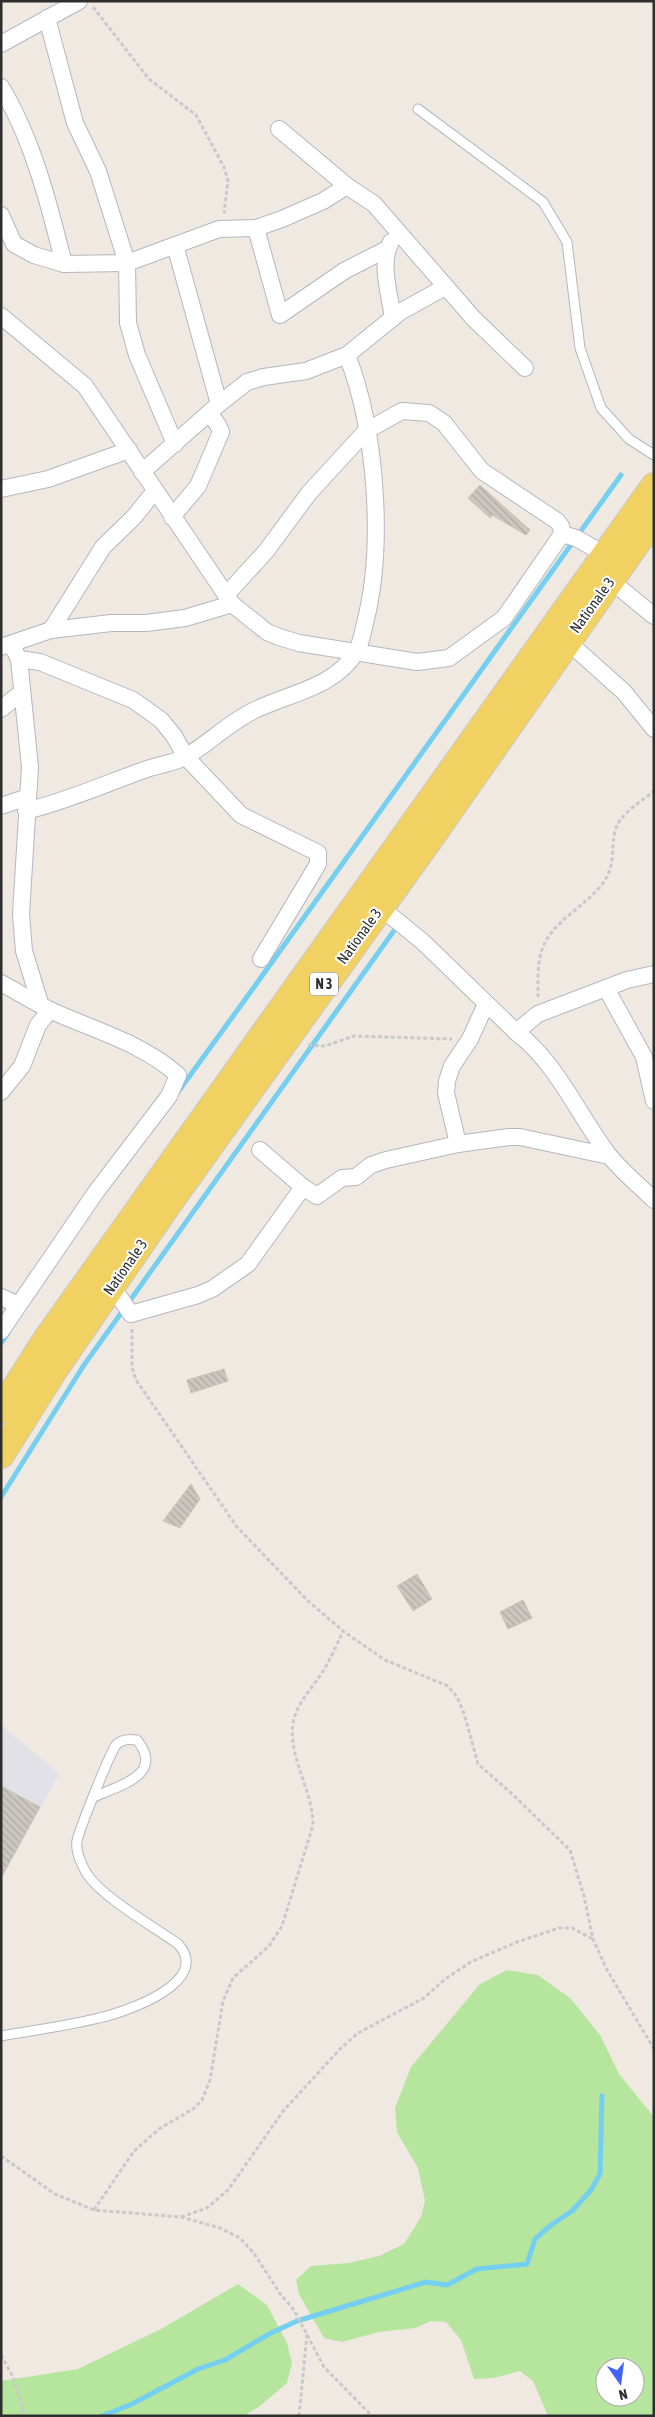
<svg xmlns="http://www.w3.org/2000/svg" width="655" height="2417" font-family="'Asap Condensed',sans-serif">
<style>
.industrial{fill:#e3e1e8}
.grass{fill:#b6e59e;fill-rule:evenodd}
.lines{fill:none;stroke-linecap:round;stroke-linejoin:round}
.stream{stroke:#75cff0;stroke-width:5}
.building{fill:url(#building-back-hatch);stroke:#cbc5ba}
.service-casing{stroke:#b4b7c1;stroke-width:11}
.minor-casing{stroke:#b4b7c1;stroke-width:18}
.primary-casing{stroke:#c9c9c9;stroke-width:28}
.path{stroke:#c9c9c9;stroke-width:3;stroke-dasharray:4 2.5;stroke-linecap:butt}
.service{stroke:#fff;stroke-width:9}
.minor{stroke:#fff;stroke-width:16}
.primary{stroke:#f2d163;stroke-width:26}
.labels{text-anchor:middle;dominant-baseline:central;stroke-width:4;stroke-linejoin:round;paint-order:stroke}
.shield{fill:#fff;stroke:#6d6d6d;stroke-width:1}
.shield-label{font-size:14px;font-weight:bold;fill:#2e2e2e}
.street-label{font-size:15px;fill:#2e2e2e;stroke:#fff}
</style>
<defs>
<pattern id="building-back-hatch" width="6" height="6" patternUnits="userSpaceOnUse" patternTransform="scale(1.25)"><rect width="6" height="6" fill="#cbc7bf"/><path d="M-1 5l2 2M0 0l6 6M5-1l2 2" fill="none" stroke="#afaba4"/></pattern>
</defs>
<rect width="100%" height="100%" fill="#efe9e1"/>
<path class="industrial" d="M1 1725 59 1774 1 1880Z"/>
<g class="grass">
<path d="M507 1970 538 1975 571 1999 600 2035 619 2074 654 2117V2416H548L533 2381 520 2371 494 2378 474 2379 461 2340 446 2322 431 2321 415 2328 379 2332 342 2342 324 2338 299 2294 296 2280 311 2266 349 2263 379 2256 404 2244 421 2217 425 2201 418 2168 397 2132 395 2108 411 2067 480 1984ZM605 2367H635V2397H605Z"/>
<path d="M238 2284 267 2305 287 2343 292 2363 287 2383 260 2406 244 2416H1V2381L78 2369 161 2329Z"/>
</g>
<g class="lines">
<g class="stream">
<path d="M178 1092C327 887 475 681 621 475"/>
<path d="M1 1343 8 1333"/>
<path d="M1 1497 84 1365 398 925"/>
<path d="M102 2416 132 2404 198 2369 225 2360 269 2334 297 2321 426 2282 447 2285 477 2269 527 2264 535 2239 551 2225 572 2211 591 2190 600 2174 602 2096"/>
</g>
</g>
<g class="building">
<path d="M480 485 530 530 526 535 492 515 490 518 468 498Z"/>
<path d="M224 1369 228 1381 191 1393 187 1380Z"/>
<path d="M191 1484 200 1499 180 1528 163 1521Z"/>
<path d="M417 1574 432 1599 413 1611 397 1586Z"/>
<path d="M523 1600 532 1618 508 1629 500 1612Z"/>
<path d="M1 1786 40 1807 1 1878Z"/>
</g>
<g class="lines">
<g class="service-casing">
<g id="service">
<path d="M418 109 543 202 567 242 580 348 601 408 629 439 654 455"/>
<path d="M1 2036C34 2030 67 2026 99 2018 126 2012 213 1982 178 1944 153 1926 103 1898 87 1874 82 1866 75 1851 77 1841 79 1830 110 1753 116 1745 122 1739 129 1739 137 1740 165 1775 120 1785 94 1797"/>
</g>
</g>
<g class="minor-casing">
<g id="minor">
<path d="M47 18 75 123 98 171 127 263 128 323 137 355 175 444"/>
<path d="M1 44 79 1"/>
<path d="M1 87C33 140 49 204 64 264"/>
<path d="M279 129 347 186 374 204 474 319 525 368"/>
<path d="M1 215 14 244 34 255 64 264 127 263 219 229 256 228 282 219 323 201 347 186"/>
<path d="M256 228 280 315 344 271 387 249"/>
<path d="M391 242C379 263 390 295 393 318"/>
<path d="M175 245 219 404"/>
<path d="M1 316 85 386 226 595"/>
<path d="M142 472 219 404 247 382 264 377 306 371 347 355 400 312 445 287"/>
<path d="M1 489 48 479 129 450"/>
<path d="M172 517 198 486 221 432 218 425 209 413"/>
<path d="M610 580 654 616"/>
<path d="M232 604 226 595 267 550 309 493 366 431 402 411 429 413 444 423 482 471 557 521 561 526 562 534"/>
<path d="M51 630 103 547 134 517 154 492"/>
<path d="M567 641 624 692 654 729"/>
<path d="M11 644 19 659 40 662 133 700 161 720 174 736 186 757 241 815 318 853V864L261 959"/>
<path d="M1 647 51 630 111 623H146L185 618 232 604 267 632 279 637 299 643 417 662 449 658 504 618 562 534 576 538 606 555"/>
<path d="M19 659 30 767 21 914 24 951 40 1003"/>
<path d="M1 709 22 692"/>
<path d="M1 806 28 797"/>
<path d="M26 811C67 801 105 784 144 770 157 765 176 763 187 756 210 742 229 723 253 711 286 694 335 688 356 652 361 644 363 632 365 623 385 546 376 429 347 355"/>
<path d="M380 907 423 942 516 1032C557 1063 577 1113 608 1154 621 1171 639 1185 654 1200"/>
<path d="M1 983C18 992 35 1003 52 1011 96 1031 142 1043 178 1075L169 1096 96 1192 1 1331"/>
<path d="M606 988 644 1057 654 1101"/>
<path d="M516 1032 538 1014 627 980 654 974"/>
<path d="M1 1092 22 1066 38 1025 50 1010"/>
<path d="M458 1144 446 1093 447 1081 452 1066 470 1039 486 1004"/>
<path d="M260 1150 303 1187 317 1196 342 1178 356 1177 371 1165 386 1160 458 1144 509 1137H520L609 1156"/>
<path d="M112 1286 131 1314 198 1295 212 1289 248 1264 303 1187"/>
<path d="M1 1297 18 1305"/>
</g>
</g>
<g class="primary-casing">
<g id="primary">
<path d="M1 1410 47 1338 654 486"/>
<path d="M1 1455 53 1372 170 1202 430 839 654 519"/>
</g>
</g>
<g class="path">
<path d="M93 7 149 79 196 115 224 167 228 181 224 213"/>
<path d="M538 997C538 981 537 962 543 947 554 919 589 905 605 880 616 863 610 846 616 828 621 813 642 801 654 791"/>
<path d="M308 1045 325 1046 354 1036 452 1039"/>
<path d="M132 1329V1367L136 1380 237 1527 308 1601 343 1631 385 1660 448 1686 457 1697 464 1713 478 1764 511 1793 570 1850 584 1896 593 1939 607 1970 654 2049"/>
<path d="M1 2156 55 2194 94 2210 181 2217 220 2228 240 2238 253 2252 281 2295 294 2310 324 2367 372 2416"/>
<path d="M94 2210 134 2151 159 2129 193 2109 202 2100 210 2080 223 2001 233 1978 269 1946 282 1926 313 1825C313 1791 288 1757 293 1723 297 1703 311 1689 322 1673 330 1660 337 1645 343 1631"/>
<path d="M181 2217 207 2208 228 2190 284 2110 340 2049 358 2033 424 1998 445 1979 471 1962 517 1942 559 1928H572L593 1939"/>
<path d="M1 2355 13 2377 25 2416"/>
<path d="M299 2416 307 2334"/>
</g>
<use href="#service" class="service"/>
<use href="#minor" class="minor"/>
<use href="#primary" class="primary"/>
</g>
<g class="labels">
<rect class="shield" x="310" y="972.5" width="28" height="23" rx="4"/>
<g class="shield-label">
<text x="324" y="984">N 3</text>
</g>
<g class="street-label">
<text transform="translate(592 605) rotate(-54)">Nationale 3</text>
<text transform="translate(359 936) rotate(-54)">Nationale 3</text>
<text transform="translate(125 1267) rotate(-55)">Nationale 3</text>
</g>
</g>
<rect width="655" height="2417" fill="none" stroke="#2e2e2e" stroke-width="5"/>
<g transform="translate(620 2382) rotate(166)"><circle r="24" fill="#ffffff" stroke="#ababab"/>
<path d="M0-4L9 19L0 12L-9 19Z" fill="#4264fb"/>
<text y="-8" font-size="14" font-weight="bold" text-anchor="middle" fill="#2e2e2e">N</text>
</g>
</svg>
